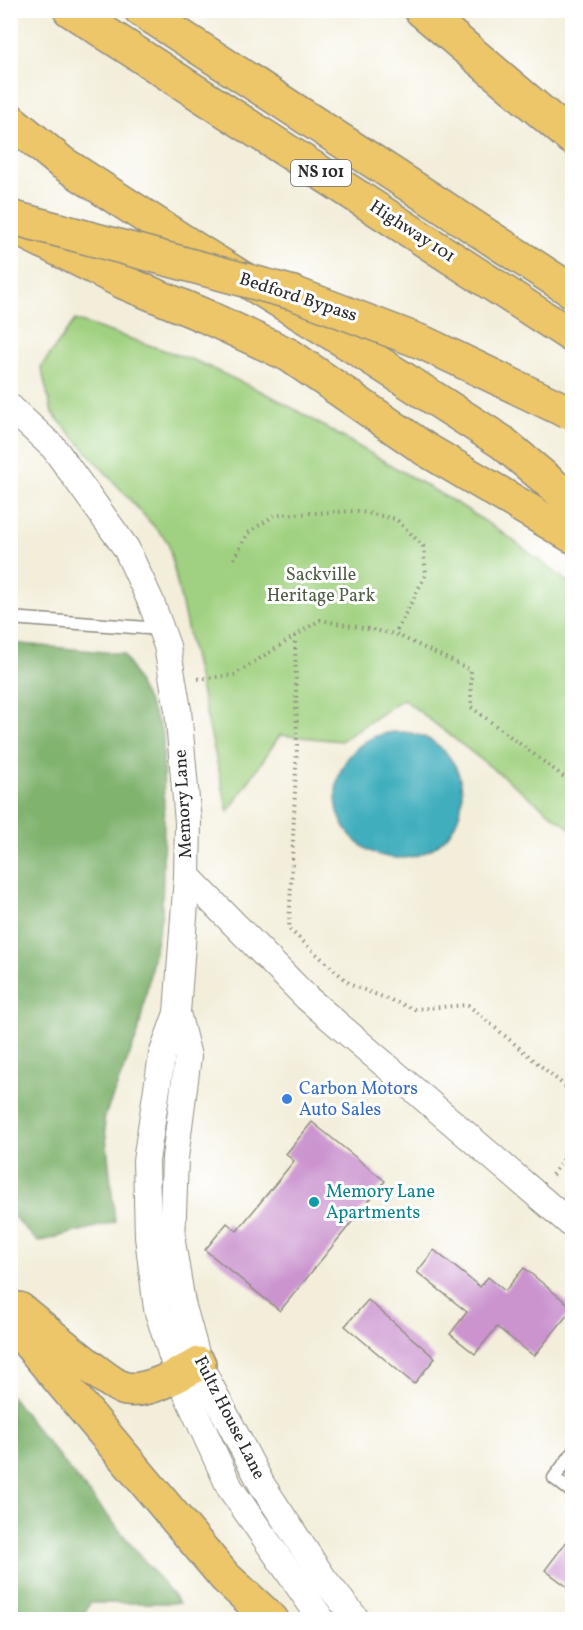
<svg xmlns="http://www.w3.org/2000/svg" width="583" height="1630" font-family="Vollkorn,serif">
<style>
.green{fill:#a0d180;stroke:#667e56;stroke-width:1.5}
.forest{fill:#80b36e;stroke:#566f4c;stroke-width:1.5}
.water{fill:#40aebd;stroke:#366c74;stroke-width:1.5}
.building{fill:#cb94cf}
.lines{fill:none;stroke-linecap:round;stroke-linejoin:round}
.lane-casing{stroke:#8f8c82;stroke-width:15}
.street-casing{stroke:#8f8c82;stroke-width:28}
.highway-casing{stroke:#8f8c82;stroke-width:36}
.path{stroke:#8f8c82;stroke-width:4;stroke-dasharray:1.5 4.5;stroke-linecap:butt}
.lane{stroke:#fff;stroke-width:12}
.street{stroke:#fff;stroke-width:26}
.highway{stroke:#ecc669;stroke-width:33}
.highway-bridge-casing{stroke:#8f8c82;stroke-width:36;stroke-linecap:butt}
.highway-bridge{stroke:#ecc669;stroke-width:33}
.shop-dot{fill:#3f7fe0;stroke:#fff;stroke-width:2}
.culture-dot{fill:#0f9aa8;stroke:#fff;stroke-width:2}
.labels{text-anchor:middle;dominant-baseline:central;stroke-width:6;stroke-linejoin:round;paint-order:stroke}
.shield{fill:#fff;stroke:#6b6b6b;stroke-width:1.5}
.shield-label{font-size:16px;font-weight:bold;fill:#2b2b2b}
.street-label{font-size:18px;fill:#2b2b2b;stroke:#fff}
.park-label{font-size:18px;fill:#4e5d44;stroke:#fff}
.shop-label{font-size:18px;fill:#366cbe;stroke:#fff;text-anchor:start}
.culture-label{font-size:18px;fill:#0d838f;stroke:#fff;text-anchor:start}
</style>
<rect width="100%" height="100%" fill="#fff"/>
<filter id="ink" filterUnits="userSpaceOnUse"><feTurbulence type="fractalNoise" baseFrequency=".0167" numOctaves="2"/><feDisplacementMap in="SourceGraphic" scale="12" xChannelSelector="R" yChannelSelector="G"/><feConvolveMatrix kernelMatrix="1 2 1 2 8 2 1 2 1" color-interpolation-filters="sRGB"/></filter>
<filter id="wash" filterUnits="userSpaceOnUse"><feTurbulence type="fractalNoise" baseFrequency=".008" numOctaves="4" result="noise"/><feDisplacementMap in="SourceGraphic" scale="24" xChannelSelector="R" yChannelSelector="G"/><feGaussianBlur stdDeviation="1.35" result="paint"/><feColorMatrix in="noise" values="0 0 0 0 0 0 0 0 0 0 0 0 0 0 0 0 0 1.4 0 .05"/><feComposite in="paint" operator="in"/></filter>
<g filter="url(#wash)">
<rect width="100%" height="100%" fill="#f3eeda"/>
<path class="green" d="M75 320 196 361 275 398 463 507 506 535 572 585V830L403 699 341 741 280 735 228 812 168 542 52 413 41 367Z"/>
<g class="forest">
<path d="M11 643 124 654 163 733 164 821 162 913 138 1034 104 1118 115 1222 38 1242 10 1213Z"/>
<path d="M11 1396 34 1426 179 1603H90L81 1619H11Z"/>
</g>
<circle class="water" cx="399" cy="795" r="63"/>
<g id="blocks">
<g class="building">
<path d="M312 1122 385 1181 280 1311 205 1250 227 1223 237 1231 294 1161 286 1154Z"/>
<path d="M434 1250 480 1287 488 1277 505 1291 524 1268 573 1308 534 1356 497 1327 475 1354 450 1334 467 1312 417 1272Z"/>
<path d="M368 1300 435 1358 414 1384 345 1326Z"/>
<path d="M573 1533V1591L545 1570Z"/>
</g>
</g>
</g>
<g filter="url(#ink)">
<use href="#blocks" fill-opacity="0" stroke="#8f8c82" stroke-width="1.5"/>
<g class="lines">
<g class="lane-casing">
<g id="lane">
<path d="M10 618 161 629"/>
<path d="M572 1454 554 1478 572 1492"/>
</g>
</g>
<g class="street-casing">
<g id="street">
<path d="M10 407 54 448 126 548 151 602 167 646 178 710 188 822 187 876 177 1013 162 1055 146 1161 148 1237 157 1309 178 1375 230 1488 322 1620"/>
<path d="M187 876 307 998 572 1225"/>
<path d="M177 1013 188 1056 175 1158 172 1242 182 1303 199 1364 262 1485 324 1579 357 1620"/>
</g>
</g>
<g class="highway-casing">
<g id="highway">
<path d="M70 10 572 336"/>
<path d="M141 10 572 291"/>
<path d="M421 10 572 138"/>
<path d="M10 120 61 162 200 252 351 345 502 442 572 501"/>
<path d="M10 225 123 282 205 316 289 355 425 449 572 536"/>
<path d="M19 1309C37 1323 109 1386 126 1389 148 1393 180 1374 199 1364"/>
<path d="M10 1321 225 1577 272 1620"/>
</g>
</g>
<g class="path">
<path d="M234 559 248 533 275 515 357 511 396 519 423 546 426 574 395 634"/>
<path d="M295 636 297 745 289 929 351 985 414 1009 468 1005 572 1092"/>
<path d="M198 679 234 675 320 620 395 634 471 670V707L572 783"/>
<path d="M552 1175 572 1147"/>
</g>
<use href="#lane" class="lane"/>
<use href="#street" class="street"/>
<use href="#highway" class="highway"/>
<g class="highway-bridge-casing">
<path id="highway-bridge" d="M10 217 293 293 424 343 568 412"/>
</g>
<use href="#highway-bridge" class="highway-bridge"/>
</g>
</g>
<circle class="shop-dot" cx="287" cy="1099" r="6"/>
<circle class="culture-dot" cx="314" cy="1202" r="6"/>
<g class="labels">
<rect class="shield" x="291" y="160" width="60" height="26" rx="4.5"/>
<g class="shield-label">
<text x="321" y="173">NS 101</text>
</g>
<g class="street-label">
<text transform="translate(412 232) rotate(33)">Highway 101</text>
<text transform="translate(298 298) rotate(18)">Bedford Bypass</text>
<text transform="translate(184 804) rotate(-93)">Memory Lane</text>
<text transform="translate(229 1418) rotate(63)">Fultz House Lane</text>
</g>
<g class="park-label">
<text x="321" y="575">Sackville<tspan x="321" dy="21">Heritage Park</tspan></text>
</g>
<g class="shop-label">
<text x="299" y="1089">Carbon Motors<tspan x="299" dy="21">Auto Sales</tspan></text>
</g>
<g class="culture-label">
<text x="326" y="1192">Memory Lane<tspan x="326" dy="21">Apartments</tspan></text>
</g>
</g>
<rect width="583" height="1630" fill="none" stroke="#fff" stroke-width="36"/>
</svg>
